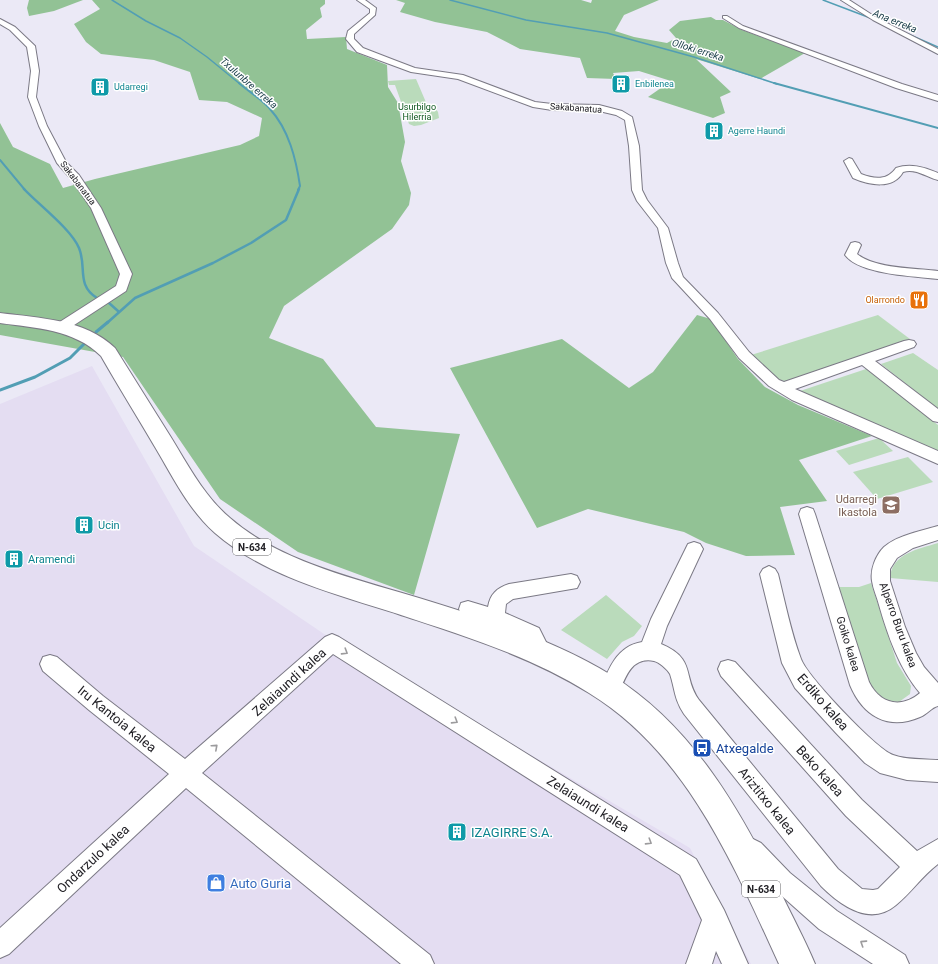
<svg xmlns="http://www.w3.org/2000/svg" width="938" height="964" font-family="Roboto,sans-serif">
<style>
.industrial{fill:#e4ddf2}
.green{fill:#badbbb}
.forest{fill:#92c295}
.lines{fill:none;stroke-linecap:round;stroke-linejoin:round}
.stream-far3{stroke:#529eb4;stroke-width:1.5}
.stream-far2{stroke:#529eb4;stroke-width:2}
.stream-far1{stroke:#529eb4;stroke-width:2.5}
.stream{stroke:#529eb4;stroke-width:3}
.minor-casing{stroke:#7b7985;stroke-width:2}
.highway-casing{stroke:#7b7985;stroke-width:2}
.minor{fill:#fff;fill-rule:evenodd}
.highway{fill:#fff;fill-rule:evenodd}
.oneway{stroke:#9c9b9d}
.labels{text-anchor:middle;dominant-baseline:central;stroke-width:3;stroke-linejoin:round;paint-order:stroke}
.far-culture-label{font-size:9px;fill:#0d838f;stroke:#fff;text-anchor:start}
.far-park-label{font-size:9px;fill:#0d561e;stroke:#fff}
.far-street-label{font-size:9px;fill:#222126;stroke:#fff}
.far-food-label{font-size:9px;fill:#c56008;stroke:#fff;text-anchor:end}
.far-water-label{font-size:10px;font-style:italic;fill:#1d404b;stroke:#fff}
.shield{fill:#fff;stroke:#646467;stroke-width:1}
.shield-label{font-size:10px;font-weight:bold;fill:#222126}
.education-label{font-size:11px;fill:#785e54;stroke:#fff;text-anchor:end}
.culture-label{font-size:11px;fill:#0d838f;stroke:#fff;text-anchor:start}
.street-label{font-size:11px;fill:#222126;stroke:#fff}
.near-street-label{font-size:13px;fill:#222126;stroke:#fff}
.near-transit-label{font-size:13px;fill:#164399;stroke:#fff;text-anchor:start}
.near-culture-label{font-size:13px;fill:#0d838f;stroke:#fff;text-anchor:start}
.near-shop-label{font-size:13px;fill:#366cbe;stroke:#fff;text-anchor:start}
</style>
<rect width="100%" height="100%" fill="#ebe9f6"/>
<path class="industrial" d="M92 366 194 546 327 636 690 848 751 964H0V404Z"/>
<g class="green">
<path d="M416 79 428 107 434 106 438 112 439 118 421 125 414 126 409 124 395 85H389L388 81Z"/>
<path d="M878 315 910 339 786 381 778 380 751 355Z"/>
<path d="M913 353 938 370V409L881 364Z"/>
<path d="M866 369 938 425V452L800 391Z"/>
<path d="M879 438 893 451 849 465 836 451Z"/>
<path d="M908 457 933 482 877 499 853 472Z"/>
<path d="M938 543V582L890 578C892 553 919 549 938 543Z"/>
<path d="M871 583 897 663 911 686 910 694 899 702C880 700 877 699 868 682L836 587H859Z"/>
<path d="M606 595 642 626 634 636 622 642 607 659 561 630Z"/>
</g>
<g class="forest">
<path d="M29 0H83L54 11 29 16 27 8Z"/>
<path d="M92 0H325V4L320 8 322 17 306 30 307 39 346 37 347 49 387 65 388 87 398 103 405 142 401 161 411 193 409 205 392 229 284 306 269 338 323 359 376 427 460 434 414 595 298 552 220 499 123 357 0 335V123L13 147 50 164 63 188 95 179 240 145 259 136 262 118 227 102 199 100 190 72 154 60 101 54 86 42 74 24 100 9Z"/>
<path d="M396 0H581L591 3 592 0H659L624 15 615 31 634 37 667 43 676 38 669 30 680 21 711 17 716 20H723L742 30 805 53 760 79 696 59 731 92 720 97 725 113 713 118 648 97 671 81 639 71 613 73 616 79 587 78 580 58 520 49 487 32 435 22 400 12 405 3Z"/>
<path d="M697 315 711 319 738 359 765 387 798 405 872 436 799 460 827 501 780 507 795 555 746 556 706 543 684 532 588 509 537 528 450 368 562 339 629 388 653 372Z"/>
</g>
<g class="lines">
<g class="stream-far3">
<path d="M112 0 146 21 180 38 207 57 240 84"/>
<path d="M450 0 526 20 607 33 694 57 777 84"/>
<path d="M823 0 873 19"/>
<path d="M908 34 938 47"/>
</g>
<g class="stream-far2">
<path d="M239 83C249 92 262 99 270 109 289 130 296 159 300 186L298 190"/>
<path d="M774 83 938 128"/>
<path d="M0 160 25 190"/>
</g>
<g class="stream-far1">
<path d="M24 189C39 205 71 229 79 248 87 267 76 285 97 298"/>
<path d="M109 303 118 311"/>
<path d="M107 323 135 298 213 263 251 243 286 220 299 189"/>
</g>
<g class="stream">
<path d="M96 332 108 322"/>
<path d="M0 390 35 377 70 358 84 344"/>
</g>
<g class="minor-casing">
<g id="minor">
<path d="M357 0H365L376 8 375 15 354 34V39L363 48 394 60 415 68 463 75 535 102 552 104 599 105 622 111 632 117 639 146 642 190 647 200 668 228 678 263 683 277 718 313 749 352 779 380 784 382 904 341 909 340 914 341 916 344 914 347 875 361 938 409V422L933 421 862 365 795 389 938 451V464L792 400 769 386 739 358 710 319 672 278 666 263 658 228 637 201 632 190 629 146 625 120 616 115 599 111 552 110 533 107 458 79 411 72 357 52 346 39 348 31 370 13V9Z"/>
<path d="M841 0H849L877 18 938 49V54L873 20Z"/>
<path d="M723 16H727L743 26 902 84 938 95V101L896 88 739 28 723 18Z"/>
<path d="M0 19 15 27 35 46 39 71 36 97 47 126 66 162 79 175 101 208 132 274 126 291 65 331H55L54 328 55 325 116 286 120 274 91 208 71 179 57 163 39 126 28 97 31 71 27 47 10 30 0 24Z"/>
<path d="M849 158 852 159 861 174C874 179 887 181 896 168 910 163 924 167 938 173V180C926 177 916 168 903 172 893 190 869 185 853 178L844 161Z"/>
<path d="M855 242 859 243 861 245 857 254C876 269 915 268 938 271V279C915 276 860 275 845 255L851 243Z"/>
<path d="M807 507 813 509 815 514 869 682C880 704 901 709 920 693 899 668 888 636 879 605 877 597 873 589 872 581 870 569 876 555 884 547 898 535 921 531 938 526V540L913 548 897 558 890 569V581L905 627 916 653 924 667 938 683V706C932 707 926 715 920 717 888 731 863 716 850 685L799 514 801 509Z"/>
<path d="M694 542 700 544 703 549 667 626 661 644C697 659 682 677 699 700L838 869 862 889 873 890 878 889 900 867 846 816 721 676 718 669 721 662 728 660 735 662 862 800 917 851 938 839V864C922 876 911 893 896 905 870 927 840 905 821 886L684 714C674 699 675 689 670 674 667 669 659 662 654 661 630 656 624 681 617 698L610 701 603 698 600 691C608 669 617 646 642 642L651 619 688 544Z"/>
<path d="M769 566 775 569 778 574C785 602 791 633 801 659 807 676 876 749 893 755 906 760 924 759 938 760V782L907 780 880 773 865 763 836 733 795 688 782 663 760 574 763 569Z"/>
<path d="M571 574 577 576 580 582 577 588 513 599 506 604 505 613 539 628 552 654 549 660 542 663 535 660 525 640 506 630 461 615 459 609 461 603 468 601 488 607C490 594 497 588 509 584Z"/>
<path d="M332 634 339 637 696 859 724 910 748 964H722L716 951 712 964H686L702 920 680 875 333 654 202 773 430 955 434 964H401L186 788 9 954 0 958V928L169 774 89 710 43 671 40 664 43 657 50 655 57 657 103 696 185 759 325 637Z"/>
<path d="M753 839 761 843 790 873 837 911 905 955 909 964H873L819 929 774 889 745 859 741 851 745 843Z"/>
</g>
</g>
<g class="highway-casing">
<path id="highway" d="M0 313C39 318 85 319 115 348 134 378 153 409 172 439 189 467 205 497 230 518 280 562 357 579 419 598 484 618 552 639 611 675 692 725 740 809 781 893 792 916 805 940 815 964H779C733 864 687 753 589 693 530 656 464 636 398 614 338 595 264 576 215 533 188 509 173 477 155 447 137 416 118 386 101 356 74 329 35 328 0 323Z"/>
</g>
<use href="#minor" class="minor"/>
<use href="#highway" class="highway"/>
</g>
<defs><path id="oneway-chevron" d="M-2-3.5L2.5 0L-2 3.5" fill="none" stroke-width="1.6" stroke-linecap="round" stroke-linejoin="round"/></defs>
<g class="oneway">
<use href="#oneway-chevron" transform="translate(345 652) rotate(32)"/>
<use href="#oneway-chevron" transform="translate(455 721) rotate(32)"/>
<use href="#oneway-chevron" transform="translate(215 747) rotate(-42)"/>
<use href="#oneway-chevron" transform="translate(649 842) rotate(32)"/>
<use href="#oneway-chevron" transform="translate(863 943) rotate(-147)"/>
</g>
<defs>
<g id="building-square" transform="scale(1)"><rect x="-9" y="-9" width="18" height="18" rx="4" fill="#0f9aa8" stroke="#fff"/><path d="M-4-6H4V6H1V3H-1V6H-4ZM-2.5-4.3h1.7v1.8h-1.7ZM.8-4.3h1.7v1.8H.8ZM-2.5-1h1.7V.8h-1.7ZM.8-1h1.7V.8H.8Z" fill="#fff"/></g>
<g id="restaurant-square" transform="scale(1)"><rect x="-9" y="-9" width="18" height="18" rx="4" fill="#e8710a" stroke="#fff"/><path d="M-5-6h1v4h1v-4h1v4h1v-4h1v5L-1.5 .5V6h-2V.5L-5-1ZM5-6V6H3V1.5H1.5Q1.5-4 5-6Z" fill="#fff"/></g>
<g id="school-square" transform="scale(1)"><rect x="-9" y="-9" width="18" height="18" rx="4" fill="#8d6e63" stroke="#fff"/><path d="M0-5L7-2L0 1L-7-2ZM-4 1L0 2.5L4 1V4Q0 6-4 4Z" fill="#fff"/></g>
<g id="bus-square" transform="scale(1)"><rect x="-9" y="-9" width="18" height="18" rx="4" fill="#1a4fb4" stroke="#fff"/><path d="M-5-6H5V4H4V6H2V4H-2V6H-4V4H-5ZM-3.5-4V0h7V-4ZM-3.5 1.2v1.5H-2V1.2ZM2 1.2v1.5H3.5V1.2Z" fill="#fff"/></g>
<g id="shop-square" transform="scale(1)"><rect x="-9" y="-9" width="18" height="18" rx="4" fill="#3f7fe0" stroke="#fff"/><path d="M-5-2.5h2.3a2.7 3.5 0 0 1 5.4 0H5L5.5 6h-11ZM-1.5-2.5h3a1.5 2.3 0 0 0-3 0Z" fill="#fff"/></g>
</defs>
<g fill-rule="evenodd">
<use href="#building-square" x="621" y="84"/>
<use href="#building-square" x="100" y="87"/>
<use href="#building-square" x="714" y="131"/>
<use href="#restaurant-square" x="919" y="300"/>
<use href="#school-square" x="891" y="505"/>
<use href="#building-square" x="84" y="525"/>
<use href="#building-square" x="14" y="559"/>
<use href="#bus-square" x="702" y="748"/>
<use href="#building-square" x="457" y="832"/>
<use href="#shop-square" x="216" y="883"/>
</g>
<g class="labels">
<g class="far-culture-label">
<text x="635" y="84">Enbilenea</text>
<text x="114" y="87">Udarregi</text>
<text x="728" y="131">Agerre Haundi</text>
</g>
<g class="far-park-label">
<text x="417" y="107">Usurbilgo<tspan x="417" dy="10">Hilerria</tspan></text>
</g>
<g class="far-street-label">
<text transform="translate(576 108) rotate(4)">Sakabanatua</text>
<text transform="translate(78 183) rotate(53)">Sakabanatua</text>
</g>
<g class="far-food-label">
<text x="905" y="300">Olarrondo</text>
</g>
<g class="far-water-label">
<text transform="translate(895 21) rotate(22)">Ana erreka</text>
<text transform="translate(698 50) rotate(17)">Olloki erreka</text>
<text transform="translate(249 83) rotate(41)">Txulunbre erreka</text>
</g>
<g class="shield">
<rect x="233" y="539" width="38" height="16" rx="3"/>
<rect x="742" y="881" width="38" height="16" rx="3"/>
</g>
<g class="shield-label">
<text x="252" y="547">N-634</text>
<text x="761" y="889">N-634</text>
</g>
<g class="education-label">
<text x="877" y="499">Udarregi<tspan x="877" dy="13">Ikastola</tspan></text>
</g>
<g class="culture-label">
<text x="98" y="525">Ucin</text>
<text x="28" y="559">Aramendi</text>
</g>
<g class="street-label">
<text transform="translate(898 625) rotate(70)">Alperro Buru kalea</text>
<text transform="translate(848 644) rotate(73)">Goiko kalea</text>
</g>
<g class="near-street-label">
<text transform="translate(289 682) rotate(-42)">Zelaiaundi kalea</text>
<text transform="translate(823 702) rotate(49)">Erdiko kalea</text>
<text transform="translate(117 719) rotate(39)">Iru Kantoia kalea</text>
<text transform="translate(820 771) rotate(48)">Beko kalea</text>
<text transform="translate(767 801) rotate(51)">Ariztitxo kalea</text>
<text transform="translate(588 804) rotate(32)">Zelaiaundi kalea</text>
<text transform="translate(93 859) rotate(-43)">Ondarzulo kalea</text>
</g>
<g class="near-transit-label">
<text x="716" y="748">Atxegalde</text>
</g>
<g class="near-culture-label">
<text x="471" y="832">IZAGIRRE S.A.</text>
</g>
<g class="near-shop-label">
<text x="230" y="883">Auto Guria</text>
</g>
</g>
</svg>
